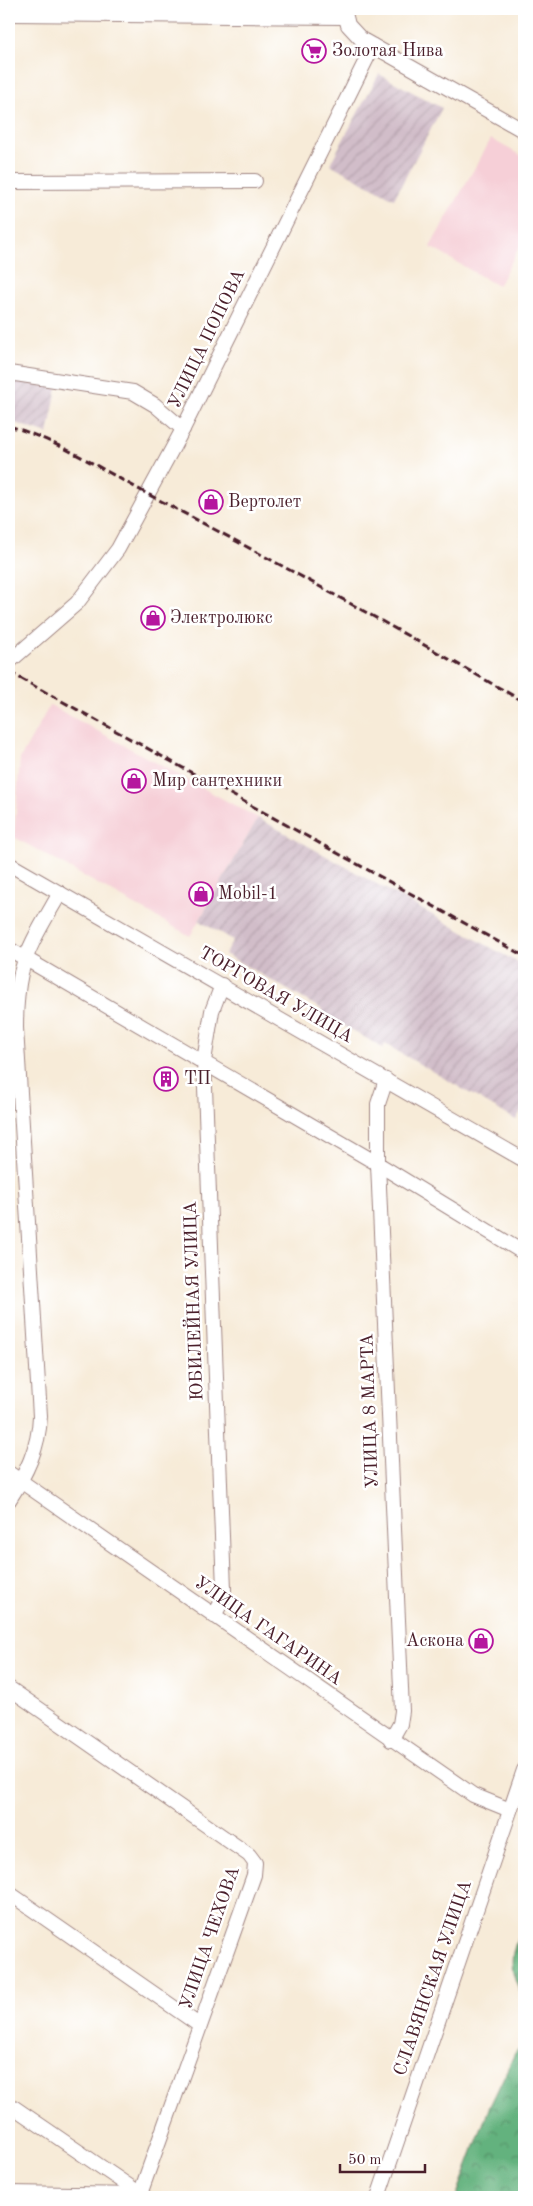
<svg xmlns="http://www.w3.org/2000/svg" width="533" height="2206" font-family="'Old Standard TT',serif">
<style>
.built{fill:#f6cfd7}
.industrial{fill:url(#industrial-furrows)}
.forest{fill:url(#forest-crowns);stroke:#566854}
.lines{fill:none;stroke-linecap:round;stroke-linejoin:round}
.minor-casing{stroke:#a08582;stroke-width:16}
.minor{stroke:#fff;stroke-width:14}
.rail{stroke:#4a1f2b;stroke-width:3;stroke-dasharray:8 4;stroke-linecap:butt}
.labels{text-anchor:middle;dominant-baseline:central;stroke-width:5;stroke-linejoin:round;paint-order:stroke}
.poi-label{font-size:18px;fill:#4a1f2b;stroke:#fff;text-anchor:start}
.street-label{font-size:18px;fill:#4a1f2b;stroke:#fff}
</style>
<defs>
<pattern id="industrial-furrows" width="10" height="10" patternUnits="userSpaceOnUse" patternTransform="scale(1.25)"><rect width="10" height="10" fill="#d1bdc9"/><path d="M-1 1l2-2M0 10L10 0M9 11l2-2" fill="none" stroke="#b5a2ad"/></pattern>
<pattern id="forest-crowns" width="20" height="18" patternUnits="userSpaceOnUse" patternTransform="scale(1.25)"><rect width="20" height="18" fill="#63b27e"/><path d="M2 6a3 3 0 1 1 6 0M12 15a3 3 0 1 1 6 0" fill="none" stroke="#549067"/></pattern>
</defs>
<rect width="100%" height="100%" fill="#fff"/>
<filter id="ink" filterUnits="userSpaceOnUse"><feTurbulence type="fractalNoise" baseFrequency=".02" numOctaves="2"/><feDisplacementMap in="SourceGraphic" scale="10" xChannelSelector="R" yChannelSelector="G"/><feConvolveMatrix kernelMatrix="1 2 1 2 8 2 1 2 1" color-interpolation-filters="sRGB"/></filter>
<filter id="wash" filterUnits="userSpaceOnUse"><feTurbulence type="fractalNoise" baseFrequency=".0096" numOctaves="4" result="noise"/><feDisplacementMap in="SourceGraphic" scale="20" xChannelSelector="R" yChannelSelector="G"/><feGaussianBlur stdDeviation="1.12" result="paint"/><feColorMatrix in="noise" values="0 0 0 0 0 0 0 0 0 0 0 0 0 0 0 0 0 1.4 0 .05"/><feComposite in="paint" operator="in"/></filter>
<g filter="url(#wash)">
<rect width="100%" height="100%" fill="#f7ebd8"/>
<g class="built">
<path d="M491 139 524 157V239L498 286 430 247Z"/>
<path d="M50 705 258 818 190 936 14 837 20 759Z"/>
</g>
<g class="industrial">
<path d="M379 74 442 108 394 199 330 164Z"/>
<path d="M9 380 57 388 48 434 9 421Z"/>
<path d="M258 818 524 966V1106L516 1120 385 1044 383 1048 322 1013 323 1010 225 954 233 940 199 921Z"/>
</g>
<g class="forest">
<path d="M524 1925V1999C507 1967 510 1957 522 1926Z"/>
<path d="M522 2045H524V2183L518 2197H456L489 2108 515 2053Z"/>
</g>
</g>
<g filter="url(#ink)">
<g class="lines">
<g class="minor-casing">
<g id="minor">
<path d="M344 9 348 25 361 39 524 131"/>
<path d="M9 14 345 17"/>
<path d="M9 182 255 181"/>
<path d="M9 373 133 392 155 405 183 429"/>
<path d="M9 662 77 603 118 549 183 429 373 46"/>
<path d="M9 864 524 1160"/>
<path d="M9 949 378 1164 524 1253"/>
<path d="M386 1080 378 1104V1164L402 1711 400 1724 391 1740"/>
<path d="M9 1473 473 1795 510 1810"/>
<path d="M9 1500C26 1474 39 1448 40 1416L16 1028C16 1010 17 991 21 973 28 945 46 918 60 893"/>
<path d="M214 1616 223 1599 224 1589 204 1061 212 1011 222 985"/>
<path d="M9 1688 249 1855 255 1863 254 1875 139 2197"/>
<path d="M9 1893 199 2025"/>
<path d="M9 2104 145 2197"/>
<path d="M9 2193 139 2195"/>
<path d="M378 2197 524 1770"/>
</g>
</g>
<use href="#minor" class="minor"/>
<g class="rail">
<path d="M9 426C63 442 110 475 161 501 283 565 404 633 524 702"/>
<path d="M9 672 524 956"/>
</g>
</g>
</g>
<defs>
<g id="supermarket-ring" transform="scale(1.25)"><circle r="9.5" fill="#fff" stroke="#b5179e" stroke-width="1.5"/><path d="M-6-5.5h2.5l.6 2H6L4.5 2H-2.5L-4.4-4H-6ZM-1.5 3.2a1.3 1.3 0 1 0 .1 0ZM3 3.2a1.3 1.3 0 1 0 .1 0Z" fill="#b5179e"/></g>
<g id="shop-ring" transform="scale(1.25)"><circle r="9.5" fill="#fff" stroke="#b5179e" stroke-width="1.5"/><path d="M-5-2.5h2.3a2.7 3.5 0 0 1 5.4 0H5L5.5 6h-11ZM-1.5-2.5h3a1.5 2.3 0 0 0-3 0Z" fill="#b5179e"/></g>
<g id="building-ring" transform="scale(1.25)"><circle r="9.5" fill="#fff" stroke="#b5179e" stroke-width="1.5"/><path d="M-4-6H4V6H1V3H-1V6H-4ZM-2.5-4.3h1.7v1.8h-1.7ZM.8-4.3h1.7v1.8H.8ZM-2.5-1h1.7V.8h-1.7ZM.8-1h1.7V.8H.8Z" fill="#b5179e"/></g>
</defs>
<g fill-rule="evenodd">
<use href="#supermarket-ring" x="314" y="51"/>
<use href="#shop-ring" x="211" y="502"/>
<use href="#shop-ring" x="153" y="618"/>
<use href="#shop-ring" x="134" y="781"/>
<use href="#shop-ring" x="201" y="894"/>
<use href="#building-ring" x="166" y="1079"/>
<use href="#shop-ring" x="481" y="1641"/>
</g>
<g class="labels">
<g class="poi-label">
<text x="332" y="51">Золотая Нива</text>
<text x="228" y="502">Вертолет</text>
<text x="170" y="618">Электролюкс</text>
<text x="152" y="781">Мир сантехники</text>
<text x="218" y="894">Mobil-1</text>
<text x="184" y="1079">ТП</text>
<text x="464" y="1641" text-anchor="end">Аскона</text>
</g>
<g class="street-label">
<text transform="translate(207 339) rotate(-64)">УЛИЦА ПОПОВА</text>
<text transform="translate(276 995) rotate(30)">ТОРГОВАЯ УЛИЦА</text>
<text transform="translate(194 1301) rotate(-92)">ЮБИЛЕЙНАЯ УЛИЦА</text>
<text transform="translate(370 1411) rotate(-92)">УЛИЦА 8 МАРТА</text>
<text transform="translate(268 1631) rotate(35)">УЛИЦА ГАГАРИНА</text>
<text transform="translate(210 1938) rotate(-71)">УЛИЦА ЧЕХОВА</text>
<text transform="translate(433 1978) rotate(-71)">СЛАВЯНСКАЯ УЛИЦА</text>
</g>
</g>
<rect width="533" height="2206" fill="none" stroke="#fff" stroke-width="30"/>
<path d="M340 2164v8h85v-8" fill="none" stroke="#4a1f2b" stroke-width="2.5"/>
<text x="348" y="2164" font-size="15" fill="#4a1f2b" stroke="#ffffff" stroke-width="4" paint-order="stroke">50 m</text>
</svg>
